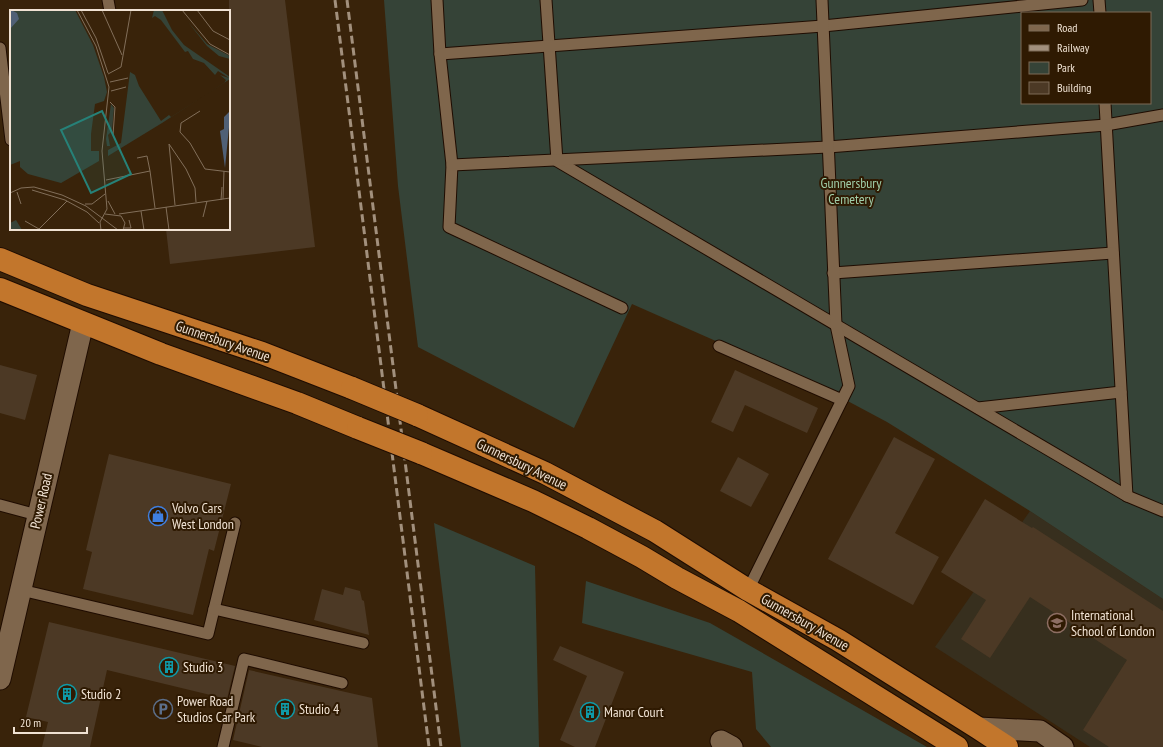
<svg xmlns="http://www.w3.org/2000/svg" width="1163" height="747" font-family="'PT Sans Narrow',sans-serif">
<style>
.education{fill:#372f1e}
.green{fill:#354337;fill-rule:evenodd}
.building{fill:#4c3925}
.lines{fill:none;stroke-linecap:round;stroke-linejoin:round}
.lane-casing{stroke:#1f0c00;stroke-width:13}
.street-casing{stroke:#1f0c00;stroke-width:23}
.highway-casing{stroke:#1f0c00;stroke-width:24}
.lane{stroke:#7f664c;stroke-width:11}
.street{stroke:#7f664c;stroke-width:21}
.highway{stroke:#c2762c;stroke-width:22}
.rail{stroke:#a2907d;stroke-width:3;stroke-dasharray:8 4;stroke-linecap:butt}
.highway-bridge-casing{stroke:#1f0c00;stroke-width:24;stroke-linecap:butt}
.highway-bridge{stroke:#c2762c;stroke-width:22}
.labels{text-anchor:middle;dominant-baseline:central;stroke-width:4;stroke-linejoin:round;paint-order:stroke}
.park-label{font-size:14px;fill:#a0cea9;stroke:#2f1a02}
.street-label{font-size:14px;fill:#f0e2d3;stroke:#2f1a02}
.poi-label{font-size:14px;fill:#f0e2d3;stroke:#2f1a02;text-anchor:start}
.inset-road{fill:none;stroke:#826f5a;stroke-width:1}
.view{fill:#268178;fill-opacity:0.15;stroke:#268178;stroke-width:2}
.inset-edge{fill:none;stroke:#f0e2d3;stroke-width:2}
</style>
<rect width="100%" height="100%" fill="#39230a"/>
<path class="education" d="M1030 511 1163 599V709L1138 747H1090L935 647Z"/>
<g class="green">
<path d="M384 0H1163V599L1030 511 887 422 827 390 632 304 574 428 418 347 398 186ZM1022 13H1150V103H1022Z"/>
<path d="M434 523 535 566 539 747H461Z"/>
<path d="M586 581 710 623 927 747H771L756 729 752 672 582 623Z"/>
</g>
<g class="building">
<path d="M229 0H285L315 247 170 264 166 229H229Z"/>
<path d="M0 365 37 375 25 420 0 413Z"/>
<path d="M735 370 818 408 807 433 745 405 733 432 711 422Z"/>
<path d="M894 437 935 459 895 533 939 557 913 605 828 559Z"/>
<path d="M109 454 231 484 214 551 209 549 193 615 83 589 92 552 86 550Z"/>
<path d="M738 457 769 474 751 507 720 491Z"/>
<path d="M985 499 1032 528 1033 527 1163 611V747H1109L1083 730 1127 660 1030 597 990 658 961 639 986 600 941 572Z"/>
<path d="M345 587 360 591 362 600 364 601 369 635 314 620 322 589 343 595Z"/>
<path d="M49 622 231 665 235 666 227 699 107 670 90 747H42L48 722 26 717Z"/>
<path d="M560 646 624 672 595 747H575L560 740 587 676 553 660Z"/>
<path d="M249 670 372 698 378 747H262L233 740Z"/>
</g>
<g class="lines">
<g class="lane-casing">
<g id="lane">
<path d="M108 0 110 11"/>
<path d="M437 0 440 54 452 165 449 227 622 308"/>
<path d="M546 0 557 161 1127 496 1105 103"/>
<path d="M1099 0 1100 13"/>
<path d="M0 48 11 140"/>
<path d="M440 54 823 26 1082 0"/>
<path d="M452 165 828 147 1106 125 1163 115"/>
<path d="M833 273 1113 253"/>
<path d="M719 346 842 400"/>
<path d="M978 408 1121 392"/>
<path d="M1127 496 1163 511"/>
<path d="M0 505 37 515"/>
<path d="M21 590 208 634 235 523"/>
<path d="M748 590 849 386 836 325 822 0"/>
<path d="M214 609 363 643"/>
<path d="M223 747 244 659 342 683"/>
</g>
</g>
<g class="street-casing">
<g id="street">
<path d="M0 679 83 323"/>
<path d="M978 728 1040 731 1063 747"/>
<path d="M721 741 732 747"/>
</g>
</g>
<g class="highway-casing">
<g id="highway">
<path d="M0 259 87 295 262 353 352 388"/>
<path d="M0 289 161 354 297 403 358 428"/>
<path d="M417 415 545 473 655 531 748 590 838 640 978 728 1007 747"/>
<path d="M421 453 533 501 588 528 642 557 677 578 739 611 957 747"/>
</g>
</g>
<use href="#lane" class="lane"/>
<use href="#street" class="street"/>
<use href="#highway" class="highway"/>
<g class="rail">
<path d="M335 0 429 747"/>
<path d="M347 0 441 747"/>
</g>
<g class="highway-bridge-casing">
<g id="highway-bridge">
<path d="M352 388 417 415"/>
<path d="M358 428 421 453"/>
</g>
</g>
<use href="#highway-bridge" class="highway-bridge"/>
</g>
<defs>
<g id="shop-ring" transform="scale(1)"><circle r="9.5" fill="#2f1a02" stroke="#3f7fe0" stroke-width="1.5"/><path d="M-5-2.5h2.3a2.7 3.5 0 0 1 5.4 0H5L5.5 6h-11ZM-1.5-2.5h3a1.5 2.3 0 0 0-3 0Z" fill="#3f7fe0"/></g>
<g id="school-ring" transform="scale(1)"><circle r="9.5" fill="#2f1a02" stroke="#8d6e63" stroke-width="1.5"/><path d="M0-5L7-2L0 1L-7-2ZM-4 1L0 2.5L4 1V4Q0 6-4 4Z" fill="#8d6e63"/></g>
<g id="building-ring" transform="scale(1)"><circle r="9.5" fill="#2f1a02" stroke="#0f9aa8" stroke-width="1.5"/><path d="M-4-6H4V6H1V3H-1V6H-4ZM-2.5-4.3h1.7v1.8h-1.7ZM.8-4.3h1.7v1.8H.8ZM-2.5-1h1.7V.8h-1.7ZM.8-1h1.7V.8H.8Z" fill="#0f9aa8"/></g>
<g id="parking-ring" transform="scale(1)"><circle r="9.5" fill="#2f1a02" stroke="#5c6f8a" stroke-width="1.5"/><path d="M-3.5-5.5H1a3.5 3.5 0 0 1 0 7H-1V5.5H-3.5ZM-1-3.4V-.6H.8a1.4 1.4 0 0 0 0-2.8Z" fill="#5c6f8a"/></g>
</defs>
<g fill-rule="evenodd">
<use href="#shop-ring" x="158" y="516"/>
<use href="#school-ring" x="1057" y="623"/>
<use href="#building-ring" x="169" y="667"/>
<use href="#building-ring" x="67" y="694"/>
<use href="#parking-ring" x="163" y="709"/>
<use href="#building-ring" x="285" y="709"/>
<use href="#building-ring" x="590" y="712"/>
</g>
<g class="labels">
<g class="park-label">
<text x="851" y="183">Gunnersbury<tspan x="851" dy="16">Cemetery</tspan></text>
</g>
<g class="street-label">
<text transform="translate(223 341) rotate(19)">Gunnersbury Avenue</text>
<text transform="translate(522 464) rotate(26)">Gunnersbury Avenue</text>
<text transform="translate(41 501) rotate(-77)">Power Road</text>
<text transform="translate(805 622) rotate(30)">Gunnersbury Avenue</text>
</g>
<g class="poi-label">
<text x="172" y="508">Volvo Cars<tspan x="172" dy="16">West London</tspan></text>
<text x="1071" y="615">International<tspan x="1071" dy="16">School of London</tspan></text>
<text x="183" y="667">Studio 3</text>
<text x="81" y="694">Studio 2</text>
<text x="177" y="701">Power Road<tspan x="177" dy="16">Studios Car Park</tspan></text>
<text x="299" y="709">Studio 4</text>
<text x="604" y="712">Manor Court</text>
</g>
</g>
<g transform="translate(10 10)">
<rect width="220" height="220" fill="#39230a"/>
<path d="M0 0H65L83 35 94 67 97 82 94 91 85 94 81 124V141H89V151L51 173 18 164 10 157V151L0 155ZM144 0H152L162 20 174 35 220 67V69L152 113 98 146V140L111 133 120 62 125 65 129 76 151 111 159 105 161 107 214 73 216 70 210 65 219 68 208 61 205 65 194 53 183 49 178 41 175 42 151 10 145 6 142 8ZM178 12 197 34 220 46V49L209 46 197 36ZM101 94 104 98 102 121 98 125 100 136H97L96 129ZM6 210 12 220H0V213Z" fill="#354337"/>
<path d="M1 0 7 3 9 9 0 19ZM219 102 220 107 215 158 210 121 214 119V107Z" fill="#506076"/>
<path class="inset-road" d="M67 0 86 36 99 77 92 141 97 199 90 212 91 220M71 0 86 28 98 63M92 0 112 45M172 0 200 34 220 45M187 0 203 21 220 30M98 64 111 57 121 0M100 72 118 68M101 81 116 77M100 92 105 97 103 125M190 101 171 113 170 122 180 133 195 159 220 162M127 148 137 146 140 161M96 170 140 161 145 198M22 180 55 190 77 202 89 213M7 182 11 194M0 183 11 178 24 177 52 185 76 196 108 220M213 189 214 161M211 190 212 177M98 191 105 204M75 194H82L95 184M165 195 159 134 176 159 185 178 186 192M156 197 159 220M131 201 134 220M95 204 111 206 115 213 113 220M109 204 220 188M193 207 197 191M15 211 29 219M114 218H121L119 210M28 220 57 191"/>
<path class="view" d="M92 101 121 164 81 183 51 120Z"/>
<rect width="220" height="220" class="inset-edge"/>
</g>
<rect x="1021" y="12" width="130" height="92" fill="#2f1a02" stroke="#7c6a56"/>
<rect x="1029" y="25" width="20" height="6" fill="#7f664c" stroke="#7c6a56"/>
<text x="1057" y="32" font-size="12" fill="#f0e2d3">Road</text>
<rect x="1029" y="45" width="20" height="6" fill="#a2907d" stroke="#7c6a56"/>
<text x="1057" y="52" font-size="12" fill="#f0e2d3">Railway</text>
<rect x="1029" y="62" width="20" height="12" fill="#354337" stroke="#7c6a56"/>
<text x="1057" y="72" font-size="12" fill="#f0e2d3">Park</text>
<rect x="1029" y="82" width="20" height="12" fill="#4c3925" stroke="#7c6a56"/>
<text x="1057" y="92" font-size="12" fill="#f0e2d3">Building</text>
<path d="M14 727v6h73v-6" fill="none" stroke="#f0e2d3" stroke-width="2"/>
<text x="20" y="727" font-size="12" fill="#f0e2d3" stroke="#2f1a02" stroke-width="3" paint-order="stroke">20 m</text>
</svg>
